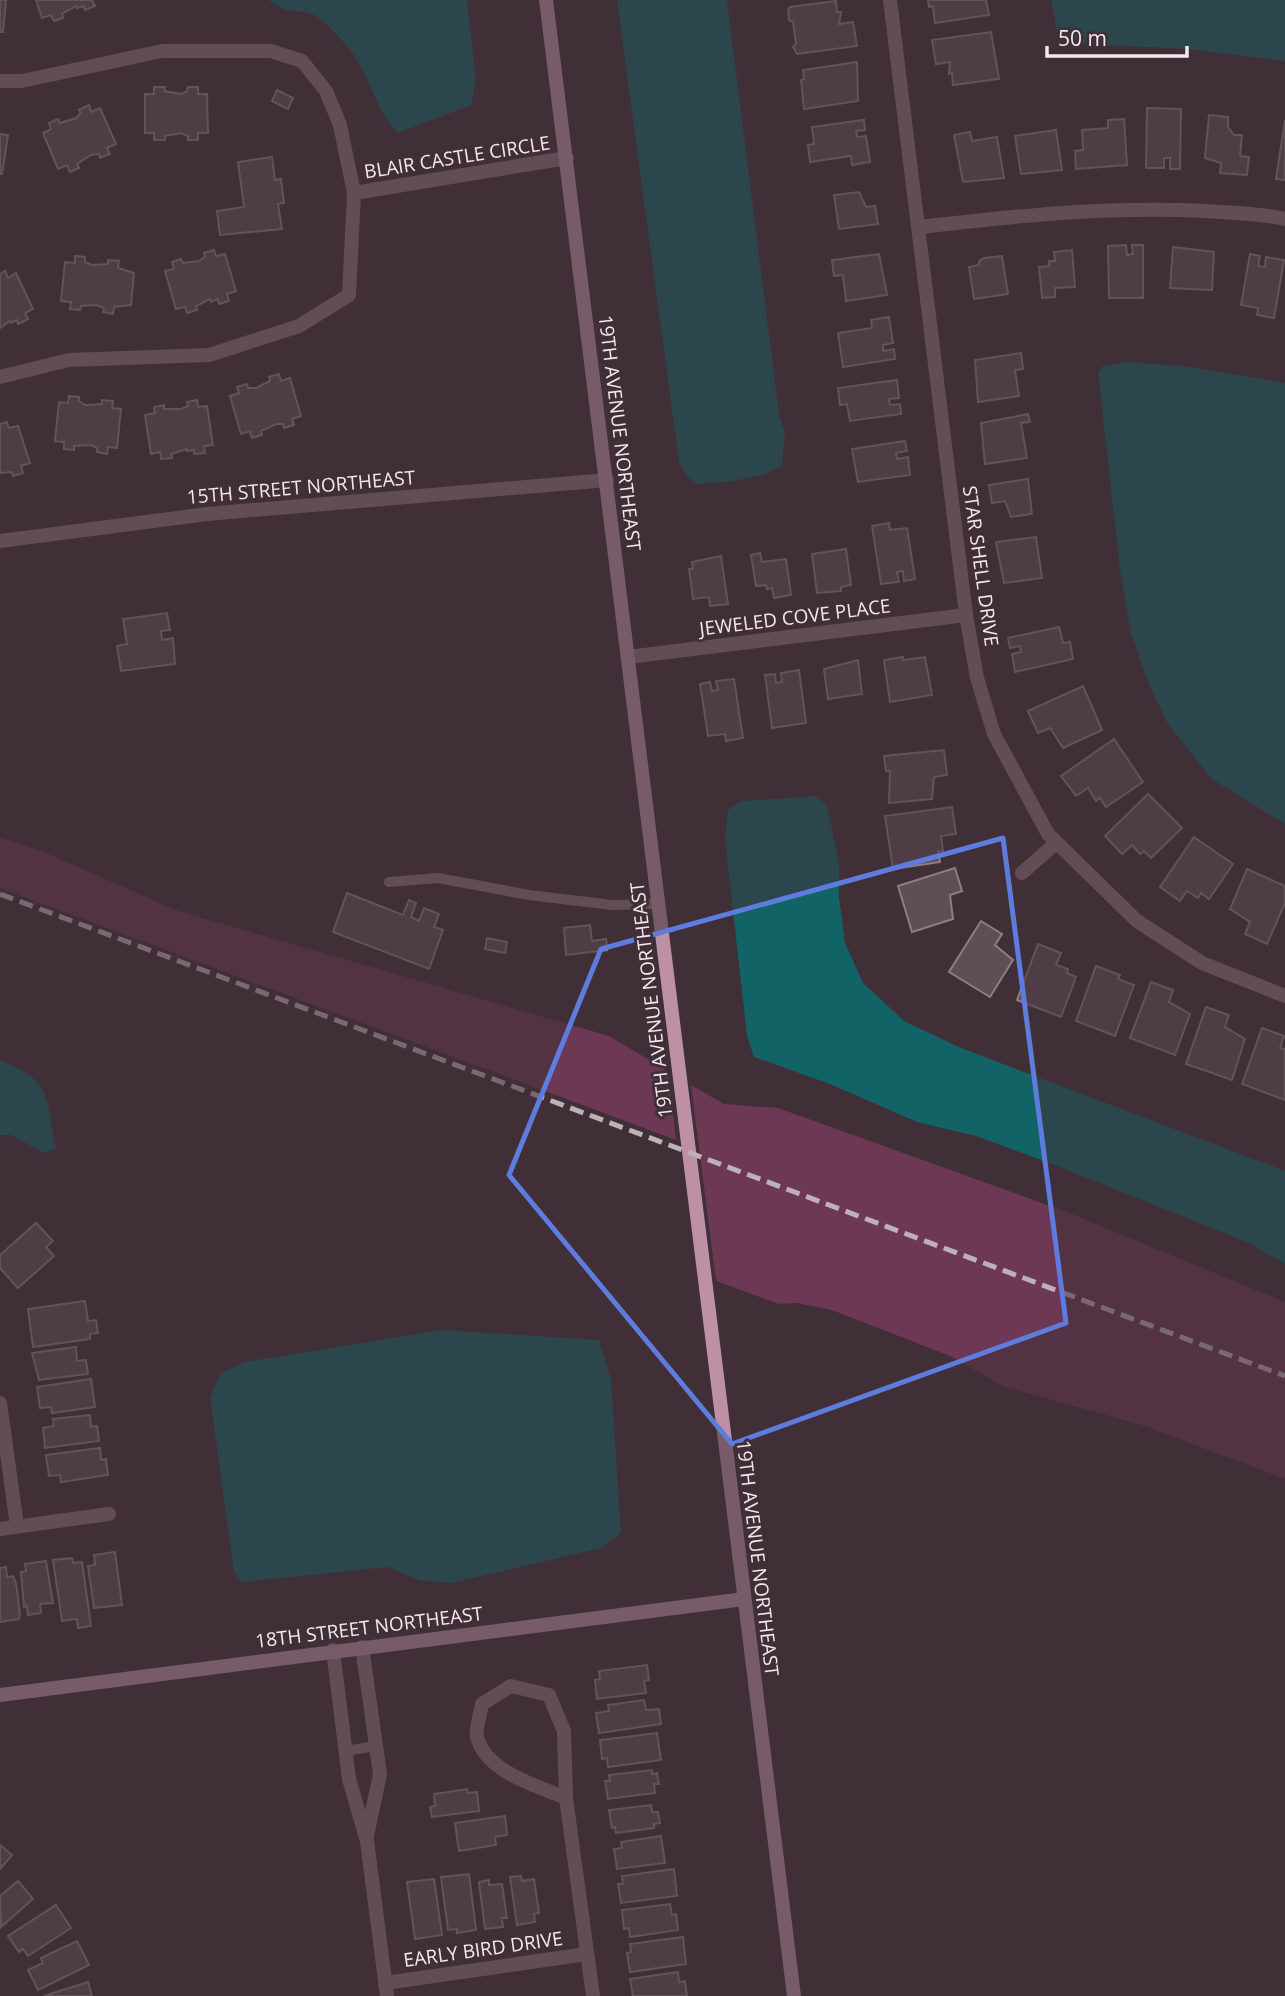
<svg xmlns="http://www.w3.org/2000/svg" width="1285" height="1996" font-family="'Open Sans',sans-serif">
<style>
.green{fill:#6c3853}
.water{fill:#126366}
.building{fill:#604e56;stroke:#8f7c85;stroke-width:2}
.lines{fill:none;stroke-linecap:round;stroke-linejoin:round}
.lane{stroke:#8c707d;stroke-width:10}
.street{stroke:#8c707d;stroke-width:14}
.secondary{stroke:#bd90a5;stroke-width:14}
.rail{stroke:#bdb0b6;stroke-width:5;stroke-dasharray:14 7;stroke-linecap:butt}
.marked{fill:none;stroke:#5d7cde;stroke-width:5;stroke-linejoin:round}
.labels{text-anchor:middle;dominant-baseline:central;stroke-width:6;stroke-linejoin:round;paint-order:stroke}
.street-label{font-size:19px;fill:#f3e8ed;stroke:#402f37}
</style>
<rect width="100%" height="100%" fill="#402f37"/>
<g class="green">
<path d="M0 838 37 849 178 911 609 1036 668 1071 676 1140 0 888Z"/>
<path d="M691 1085 724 1104 778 1108 1067 1212 1285 1302V1479L1145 1426 1003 1386 950 1356 832 1310 797 1303 779 1304 716 1281Z"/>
</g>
<g class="water">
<path d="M269 0H467L476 81 471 105 398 133C374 108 369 71 346 45 338 36 325 20 314 15 296 7 292 17 269 0Z"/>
<path d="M617 0H727L779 415 785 432 782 466 766 474 734 481 698 484 687 476 679 462Z"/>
<path d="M1051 0H1285V61L1189 49 1066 43 1057 31Z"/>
<path d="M1126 362 1183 366 1285 383V824L1212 779 1168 724 1150 687 1131 634 1120 570 1098 372 1103 366Z"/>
<path d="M815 796 827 805 839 864V897L845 943 863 983 904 1021 961 1048 1285 1171V1264L1247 1242 1060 1167 976 1136 917 1122 830 1084 754 1057 747 1036 725 839 728 810 742 801Z"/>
<path d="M0 1060C54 1082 45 1097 56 1148L44 1153 11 1135H0Z"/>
<path d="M441 1330 599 1340 611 1380 621 1533 601 1548 451 1583 420 1580 388 1567 242 1582 234 1572 210 1397 221 1373 245 1362Z"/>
</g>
<g class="building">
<path d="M0 0H6L3 32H0Z"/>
<path d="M36 0H92L95 6 85 10 83 6 77 8 76 6 62 14 63 18 54 21 51 15 42 18Z"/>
<path d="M928 0H986L989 15 935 23 933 6 929 7Z"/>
<path d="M836 1 837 12H841L839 24 853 22 857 46 797 54 793 47 796 44 793 22 789 20 788 10 790 7Z"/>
<path d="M991 32 999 79 953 85 952 73 949 74 950 62 936 64 932 40Z"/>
<path d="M857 62 858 101 804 109 801 80 804 79 803 70Z"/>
<path d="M154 87H165L164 91 181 94 187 91 188 87H198V94H207L208 133H198V140H188V136L181 133 165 136V140H154V133H145V94H154Z"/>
<path d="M277 90 293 98 288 109 272 101Z"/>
<path d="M89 105 91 112 100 108 116 144 107 148 110 154 100 158 99 154 91 155 77 164 79 168 70 172 67 165 58 169 43 133 51 129 49 123 58 119 60 123 76 118 81 113 79 110Z"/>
<path d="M1147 108 1181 109 1180 169H1170V158H1164V168H1146Z"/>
<path d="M1209 115 1228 117V127L1234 135H1242L1240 156 1249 157 1247 175 1220 173 1221 163 1205 158Z"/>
<path d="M1124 119 1127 165 1076 169 1075 151 1083 150 1082 130 1108 128V120Z"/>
<path d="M864 120 865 130 856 131 857 137 866 136 870 162 852 165 851 156 810 162 808 145 814 144 812 127Z"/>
<path d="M1285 120V180L1276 179Z"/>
<path d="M1056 130 1062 170 1021 174 1015 136Z"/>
<path d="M970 132 972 141 997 137 1004 178 963 182 954 135Z"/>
<path d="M0 134 8 135 2 174H0Z"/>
<path d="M272 157 275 180 281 179 284 203 278 204 282 229 220 235 217 211 244 207 238 162Z"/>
<path d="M859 192 866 207 875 206 878 224 839 229 834 195Z"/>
<path d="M1126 245 1127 255 1133 254 1132 245H1143V298H1109L1108 246Z"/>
<path d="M1173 247 1214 252 1212 290 1170 288Z"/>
<path d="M214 250 216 256 225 254 236 291 227 294 229 301 219 304 218 299 211 302 210 299 196 306 197 310 187 313 185 307 176 309 165 271 174 269 172 262 181 259 183 263 199 261 205 257 204 253Z"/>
<path d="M1072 250 1075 287 1055 288V297L1042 298 1039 267 1049 266V261H1055L1054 252Z"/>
<path d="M879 254 887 295 846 301 843 275 834 276 832 260Z"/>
<path d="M1250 254 1260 256 1258 266 1265 267 1266 257 1284 260 1274 318 1257 315 1258 308 1241 305Z"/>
<path d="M75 256 85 257V262L92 265 108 264V260L119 261 118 268 134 273 131 305 114 307 113 314 103 312 104 308 97 305 81 306 80 310 70 309 71 302 61 301 65 262 75 263Z"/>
<path d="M1002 256 1008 294 974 299 969 267 979 265V261L984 258Z"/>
<path d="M5 271 8 278 16 273 33 309 25 313 28 319 18 324 17 320 11 323 10 321 0 328V274Z"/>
<path d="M889 317 893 343 883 345V351L894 349 895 359 843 367 838 333 872 328 871 320Z"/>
<path d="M1021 353 1023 369 1015 370 1019 396 978 402 975 360Z"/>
<path d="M279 374 281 381 290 378 301 416 292 419 294 425 284 428 283 424H276L261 431 262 435 252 438 250 431 241 434 230 396 239 393 237 387 247 384 248 388H256L270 381 269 377Z"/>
<path d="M897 380 899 398 889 399 890 405 900 404 901 414 850 421 847 404 840 405 838 388Z"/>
<path d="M69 396 79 397V401L85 405 102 404V400L113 401 112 408 121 409 117 448 108 447 107 454 97 452V448L91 445 74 446V450L64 449V442L55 441 59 402 68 403Z"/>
<path d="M197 400 198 407 207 406 213 445 204 446 205 453 194 454V450L187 451V449L171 454 172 458 161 459 160 452 151 454 145 415 155 413 154 407 164 405V409H181L188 406 187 402Z"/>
<path d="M1028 414 1030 422 1021 423 1027 458 985 464 981 423Z"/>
<path d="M7 422 9 428 18 426 30 463 21 466 23 473 13 476 12 472 0 473V424Z"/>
<path d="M905 441 907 451 896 453 897 459 908 457 910 475 858 482 852 449Z"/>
<path d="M1028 479 1032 514 1011 517 1005 501 992 503 989 485Z"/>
<path d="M889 523 890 530 907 528 915 579 904 581 903 571 897 572 899 582 881 584 872 526Z"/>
<path d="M1036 537 1042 578 1004 583 996 542Z"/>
<path d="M846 549 851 585 841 587V591L817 593 812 554Z"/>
<path d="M760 553 762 562 786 559 791 595 774 598 772 588 767 589 766 585 756 586 751 555Z"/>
<path d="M721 556 728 604 710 606 709 597 693 599 689 569H693L692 562Z"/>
<path d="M167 613 170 630 161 631 162 640 173 638 175 664 121 671 117 646 127 644 123 619Z"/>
<path d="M1059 627 1063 643 1070 642 1073 659 1015 672 1012 654 1021 652 1020 646 1010 648 1008 638Z"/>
<path d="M903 657V660L925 657 932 695 890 702 884 660Z"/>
<path d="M858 660 862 694 828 699 824 669Z"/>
<path d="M799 670 806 723 772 728 765 675 775 674 776 683 782 682 781 673Z"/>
<path d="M734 679 743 738 726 741 725 734 708 736 700 684 710 682 712 691 718 690 716 681Z"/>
<path d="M1083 686 1102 730 1063 748 1050 728 1038 733 1028 711Z"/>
<path d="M1114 739 1143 782 1106 807 1100 798 1096 801 1088 788 1076 796 1061 776Z"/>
<path d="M944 750 947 775 934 777 932 799 889 803 890 771H886L884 756Z"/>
<path d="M1148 794 1182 828 1151 858 1144 851 1140 854 1132 845 1122 854 1105 836Z"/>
<path d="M952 807 956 834 941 836 943 851H938L940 862 893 869 885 816Z"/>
<path d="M1194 837 1233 864 1209 899 1201 893 1198 898 1187 891 1180 901 1160 887Z"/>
<path d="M955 868 962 891 950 895 953 919 912 932 898 886Z"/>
<path d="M1247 869 1285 886V903L1267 944 1245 934 1250 922 1230 909Z"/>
<path d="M347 893 403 915 409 900 416 903 411 917 419 921 424 908 439 914 434 927 443 930 429 969 333 932Z"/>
<path d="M981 921 1002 934 995 945 1013 960 990 997 949 972Z"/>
<path d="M590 925 592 941 606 939 607 950 566 955 564 928Z"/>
<path d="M487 938 507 942 505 953 485 949Z"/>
<path d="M1038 944 1061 953 1056 965 1068 969 1067 973 1076 977 1061 1017 1017 1000Z"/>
<path d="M1096 966 1120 975 1118 979 1134 985 1115 1036 1076 1021Z"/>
<path d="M1151 982 1173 990 1169 1002 1190 1014 1175 1055 1130 1038Z"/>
<path d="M1206 1007 1229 1015 1225 1027 1245 1039 1232 1080 1186 1064Z"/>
<path d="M1262 1028 1284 1036 1280 1048 1285 1049V1100L1242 1084Z"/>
<path d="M36 1223 53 1241 46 1247 54 1256 18 1288 0 1268V1255Z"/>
<path d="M85 1301 88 1321 96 1320 98 1333 90 1334V1339L33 1347 28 1309Z"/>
<path d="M76 1347 77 1361 86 1360 88 1374 39 1380 32 1353Z"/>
<path d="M91 1379 95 1407 52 1413 51 1407 40 1408 37 1387Z"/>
<path d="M90 1415 91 1427 97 1426 99 1441 45 1448 43 1428 54 1426 53 1419Z"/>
<path d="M100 1448 101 1460 106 1459 108 1475 61 1482 60 1475 49 1476 46 1455Z"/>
<path d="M115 1552 122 1605 94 1608 88 1566 95 1565 94 1555Z"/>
<path d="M72 1558 73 1563 82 1562 91 1626 78 1628 77 1619 62 1621 53 1560Z"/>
<path d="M46 1561 53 1603 40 1604 41 1613 28 1615 27 1606 24 1607 21 1572 26 1571 25 1564Z"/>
<path d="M6 1567 7 1577 13 1576 16 1583 20 1614 19 1619 0 1622V1568Z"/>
<path d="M647 1665 649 1680 644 1681 646 1693 597 1699 595 1680 600 1679 599 1671Z"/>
<path d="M644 1700 646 1710 659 1709 661 1724 599 1733 596 1713 609 1711 608 1705Z"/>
<path d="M657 1733 661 1760 608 1767 607 1758 602 1759 600 1740Z"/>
<path d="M652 1770V1774L657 1773 659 1784H654L655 1793 608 1799 605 1781H610L609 1775Z"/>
<path d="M467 1789 468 1793 477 1792 479 1811 432 1817 430 1807 435 1806 434 1794Z"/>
<path d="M651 1805 652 1812H658L660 1823 654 1824V1828L616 1833 615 1827 612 1828 609 1810Z"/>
<path d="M505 1816 507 1835 495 1837 496 1845 459 1851 455 1823Z"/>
<path d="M661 1836 665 1863 617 1869 614 1849 622 1848 621 1842Z"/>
<path d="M0 1845 12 1855 0 1869Z"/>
<path d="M674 1869 677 1896 621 1903 618 1884H623L622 1876Z"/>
<path d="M469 1874 476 1930 457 1933V1929L448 1930 441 1877Z"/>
<path d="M521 1876 522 1881 534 1879 539 1913 534 1914 535 1922 517 1925 510 1877Z"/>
<path d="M434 1879 442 1935 415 1939 407 1882Z"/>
<path d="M489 1880V1885L502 1884 507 1918H502L503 1927 485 1929 479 1882Z"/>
<path d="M18 1881 33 1899 1 1927 0 1896Z"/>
<path d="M670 1904 672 1915 676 1914 678 1930 630 1937 629 1928 624 1929 622 1910Z"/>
<path d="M56 1905 71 1928 28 1956 23 1949 19 1952 8 1936Z"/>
<path d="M683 1937 686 1964 630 1972 627 1953 631 1952 630 1944Z"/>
<path d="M77 1941 89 1965 38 1990 28 1970 43 1963 41 1958Z"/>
<path d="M678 1972 679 1982 685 1981 687 1996H633L630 1979Z"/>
<path d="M88 1982 92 1996H44Z"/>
</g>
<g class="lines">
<g class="lane">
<path d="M389 882 438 878 529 895 612 905 658 904"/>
<path d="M345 1751 376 1746"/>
</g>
<g class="street">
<path d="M890 0 966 615 977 678 994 734 1048 834 1137 921 1202 963 1285 996"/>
<path d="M0 81H22L162 51H271L302 61 326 91 340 125 354 193 349 295 299 326 209 355 69 360 0 377"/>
<path d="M354 193 567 158"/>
<path d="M920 227C1015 216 1109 206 1205 211 1232 213 1259 213 1285 219"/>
<path d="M0 541 207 514 607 480"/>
<path d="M628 657 966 615"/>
<path d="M1022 873 1056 843"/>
<path d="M0 1403 17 1526"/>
<path d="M0 1529 109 1514"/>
<path d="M362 1647 380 1774 367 1836"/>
<path d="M333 1650 349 1779 367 1841 387 1996"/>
<path d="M566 1798C537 1786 486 1772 477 1737 475 1728 481 1713 482 1704L511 1686 549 1695 564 1731 566 1798 593 1996"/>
<path d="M385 1983 587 1954"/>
</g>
<g class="secondary">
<path d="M546 0 794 1996"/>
<path d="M0 1695 744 1599"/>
</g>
<path class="rail" d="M0 894 1285 1376"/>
</g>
<path d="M0 0H1285V1996H0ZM1003 838 1066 1323 732 1444 509 1175 601 949Z" fill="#402f37" fill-opacity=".55" fill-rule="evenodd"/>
<path class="marked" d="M1003 838 1066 1323 732 1444 509 1175 601 949Z"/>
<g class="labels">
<g class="street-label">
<text transform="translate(457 157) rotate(-9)">BLAIR CASTLE CIRCLE</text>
<text transform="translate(620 433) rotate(83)">19TH AVENUE NORTHEAST</text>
<text transform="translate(301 487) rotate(-5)">15TH STREET NORTHEAST</text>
<text transform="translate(981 566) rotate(82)">STAR SHELL DRIVE</text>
<text transform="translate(795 617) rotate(-7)">JEWELED COVE PLACE</text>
<text transform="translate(651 1000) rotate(-97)">19TH AVENUE NORTHEAST</text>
<text transform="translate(758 1558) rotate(83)">19TH AVENUE NORTHEAST</text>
<text transform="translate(369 1627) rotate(-7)">18TH STREET NORTHEAST</text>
<text transform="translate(483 1949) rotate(-8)">EARLY BIRD DRIVE</text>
</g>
</g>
<path d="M1047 46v10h140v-10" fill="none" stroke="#f3e8ed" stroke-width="3.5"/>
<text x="1058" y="46" font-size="21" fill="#f3e8ed" stroke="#402f37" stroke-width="5" paint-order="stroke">50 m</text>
</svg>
